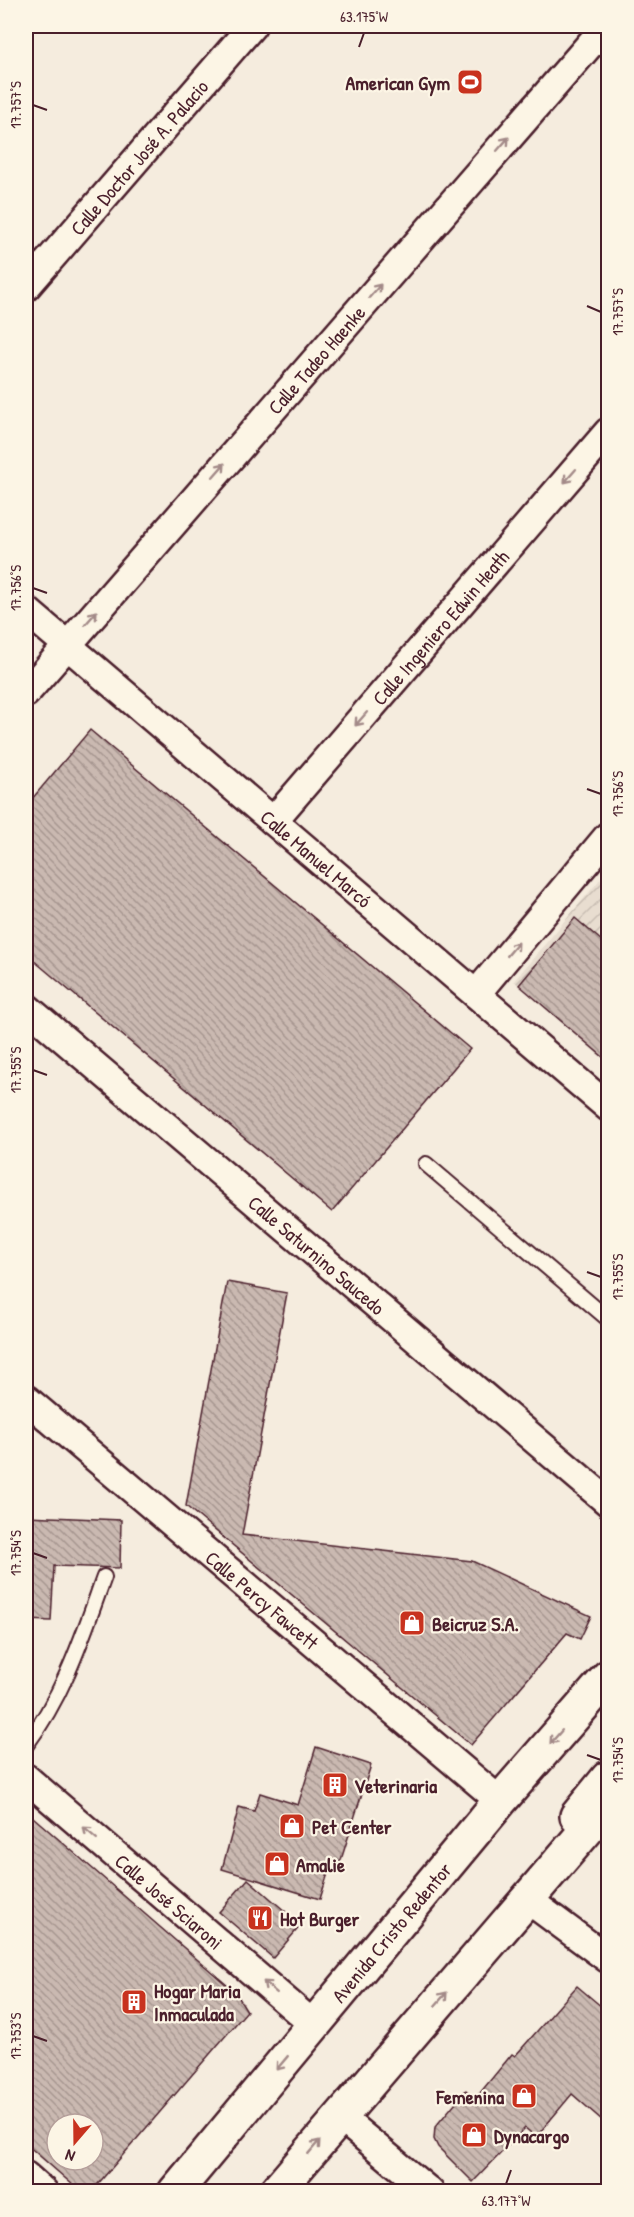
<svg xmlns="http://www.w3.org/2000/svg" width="634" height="2217" font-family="'Patrick Hand',sans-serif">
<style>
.industrial{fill:url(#industrial-furrows)}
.building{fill:url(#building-back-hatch);stroke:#4a1f2b;stroke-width:1.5;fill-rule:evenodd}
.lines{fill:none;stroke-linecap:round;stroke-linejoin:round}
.lane-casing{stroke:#4a1f2b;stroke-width:18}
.street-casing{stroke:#4a1f2b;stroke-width:32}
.primary-casing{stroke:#4a1f2b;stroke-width:38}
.lane{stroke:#fcf5e5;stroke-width:14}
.street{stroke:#fcf5e5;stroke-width:27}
.primary{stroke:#fcf5e5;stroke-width:33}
.oneway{stroke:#a38a88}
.ticks{fill:none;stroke:#4a1f2b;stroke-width:2}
.labels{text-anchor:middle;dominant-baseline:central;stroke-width:4.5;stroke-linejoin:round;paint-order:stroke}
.poi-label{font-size:20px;font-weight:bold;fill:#4a1f2b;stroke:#fcf5e5;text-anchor:start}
.street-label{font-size:20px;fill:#4a1f2b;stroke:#fcf5e5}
.neatline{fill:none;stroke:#4a1f2b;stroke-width:2}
.ticks-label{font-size:15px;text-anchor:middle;fill:#4a1f2b}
</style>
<defs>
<pattern id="industrial-furrows" width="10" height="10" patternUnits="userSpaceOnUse" patternTransform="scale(1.5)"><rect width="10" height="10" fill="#e8ddd0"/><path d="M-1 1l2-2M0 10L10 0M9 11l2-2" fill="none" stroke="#c8bdb3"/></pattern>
<pattern id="building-back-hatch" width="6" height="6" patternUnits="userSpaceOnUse" patternTransform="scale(1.5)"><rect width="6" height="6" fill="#cab9b1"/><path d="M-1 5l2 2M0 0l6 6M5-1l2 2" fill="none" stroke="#a69690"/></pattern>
</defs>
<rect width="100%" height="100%" fill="#f5ecde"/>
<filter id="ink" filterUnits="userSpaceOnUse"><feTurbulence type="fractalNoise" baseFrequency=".0167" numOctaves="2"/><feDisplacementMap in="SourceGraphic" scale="12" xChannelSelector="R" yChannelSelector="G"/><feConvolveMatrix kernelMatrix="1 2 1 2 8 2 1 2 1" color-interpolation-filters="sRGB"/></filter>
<g filter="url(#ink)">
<path class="industrial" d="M608 870V1063L514 981Z"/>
<g class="building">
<path d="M90 730 470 1049 332 1212 26 954V806Z"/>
<path d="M575 918 609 947V1062L519 985Z"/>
<path d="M227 1282 287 1293 242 1535 472 1561 591 1616 580 1639 567 1633 471 1745 186 1506Z"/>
<path d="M26 1516 121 1520 120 1568 54 1566 51 1621 26 1620Z"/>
<path d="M316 1747 371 1765 340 1863 332 1860 320 1899 222 1869 239 1807 254 1811 260 1793 298 1805Z"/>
<path d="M26 1811 236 1993 247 2011 91 2192H81L26 2144ZM57 2124H93V2160H57Z"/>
<path d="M248 1879 301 1925 273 1958 219 1912Z"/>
<path d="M577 1986 609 2013V2126L572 2094 536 2137 525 2128 473 2182 438 2147 434 2139 435 2127 466 2090 475 2099 512 2054 515 2056Z"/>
</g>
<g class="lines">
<g class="lane-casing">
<g id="lane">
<path d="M426 1164 608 1319"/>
<path d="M26 1745C64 1695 83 1635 104 1577"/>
</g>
</g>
<g class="street-casing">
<g id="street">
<path id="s1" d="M26 287 252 26"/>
<path id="s2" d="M26 610 608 1107"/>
<path id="s3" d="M26 693 606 26"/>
<path id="s4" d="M273 821 608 432"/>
<path d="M476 994 608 836"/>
<path id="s5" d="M26 1007 608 1502"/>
<path id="s6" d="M26 1399 500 1801"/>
<path id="s7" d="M26 1778 314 2025"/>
<path d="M527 1899 608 1959"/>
<path d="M339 2116 430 2192"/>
<path d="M26 2176 44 2192"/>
</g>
</g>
<g class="primary-casing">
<g id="primary">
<path d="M577 1816 608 1778"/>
<path id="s8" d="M175 2192 500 1801 608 1677"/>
<path d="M276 2192 608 1805"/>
</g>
</g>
<use href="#lane" class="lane"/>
<use href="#street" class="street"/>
<use href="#primary" class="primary"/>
</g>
<defs><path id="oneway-shaft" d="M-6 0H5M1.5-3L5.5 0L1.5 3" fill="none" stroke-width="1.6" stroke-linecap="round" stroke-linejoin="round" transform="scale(1.5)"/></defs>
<g class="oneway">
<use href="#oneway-shaft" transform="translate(503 144) rotate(-49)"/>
<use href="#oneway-shaft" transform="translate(375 291) rotate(-49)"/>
<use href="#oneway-shaft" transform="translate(219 470) rotate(-49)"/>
<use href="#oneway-shaft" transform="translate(570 476) rotate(131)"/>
<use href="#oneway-shaft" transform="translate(91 618) rotate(-49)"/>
<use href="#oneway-shaft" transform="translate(361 719) rotate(131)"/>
<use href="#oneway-shaft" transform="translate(513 949) rotate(-50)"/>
<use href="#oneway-shaft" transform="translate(556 1737) rotate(131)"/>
<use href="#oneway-shaft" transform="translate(90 1833) rotate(-139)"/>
<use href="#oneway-shaft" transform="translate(270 1987) rotate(-139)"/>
<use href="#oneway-shaft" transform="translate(441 1999) rotate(-49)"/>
<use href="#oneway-shaft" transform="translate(282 2063) rotate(130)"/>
<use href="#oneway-shaft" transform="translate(314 2147) rotate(-50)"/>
</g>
</g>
<path class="ticks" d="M359 47 364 33M33 105 47 110M587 306 601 312M33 588 47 593M587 789 601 794M33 1070 47 1075M587 1272 601 1277M33 1553 47 1558M587 1755 601 1760M33 2036 47 2041M506 2184 511 2170"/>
<defs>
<g id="stadium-square" transform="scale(1.35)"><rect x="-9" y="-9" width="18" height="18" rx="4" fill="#c8321e" stroke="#fcf5e5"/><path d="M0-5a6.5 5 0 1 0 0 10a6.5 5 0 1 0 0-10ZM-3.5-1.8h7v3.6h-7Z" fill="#fff"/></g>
<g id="shop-square" transform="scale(1.35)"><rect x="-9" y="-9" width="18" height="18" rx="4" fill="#c8321e" stroke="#fcf5e5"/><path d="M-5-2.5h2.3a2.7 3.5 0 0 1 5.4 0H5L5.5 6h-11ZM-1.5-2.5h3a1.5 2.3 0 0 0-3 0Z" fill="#fff"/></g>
<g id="building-square" transform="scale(1.35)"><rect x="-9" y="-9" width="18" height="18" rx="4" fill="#c8321e" stroke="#fcf5e5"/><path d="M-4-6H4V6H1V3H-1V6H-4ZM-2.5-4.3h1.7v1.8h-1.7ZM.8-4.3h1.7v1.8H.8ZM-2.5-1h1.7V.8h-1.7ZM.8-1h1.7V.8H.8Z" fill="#fff"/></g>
<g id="restaurant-square" transform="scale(1.35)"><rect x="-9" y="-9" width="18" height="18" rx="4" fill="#c8321e" stroke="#fcf5e5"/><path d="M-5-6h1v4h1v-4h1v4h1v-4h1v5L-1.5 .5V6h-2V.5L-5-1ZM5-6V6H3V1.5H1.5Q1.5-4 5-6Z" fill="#fff"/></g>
</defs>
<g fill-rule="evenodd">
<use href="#stadium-square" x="470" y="82"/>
<use href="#shop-square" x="412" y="1623"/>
<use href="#building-square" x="335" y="1785"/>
<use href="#shop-square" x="292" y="1826"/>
<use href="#shop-square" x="277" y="1864"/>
<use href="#restaurant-square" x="260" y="1918"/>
<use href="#building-square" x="134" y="2002"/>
<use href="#shop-square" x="524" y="2096"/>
<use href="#shop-square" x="474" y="2135"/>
</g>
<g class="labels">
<g class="poi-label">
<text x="450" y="82" text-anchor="end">American Gym</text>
<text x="432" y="1623">Beicruz S.A.</text>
<text x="354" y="1785">Veterinaria</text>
<text x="312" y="1826">Pet Center</text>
<text x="296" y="1864">Amalie</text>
<text x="280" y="1918">Hot Burger</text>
<text x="154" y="1990">Hogar Maria<tspan x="154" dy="23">Inmaculada</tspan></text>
<text x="504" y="2096" text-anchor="end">Femenina</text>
<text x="494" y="2135">Dynacargo</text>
</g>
<g class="street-label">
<text stroke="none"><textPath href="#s1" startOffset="172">Calle Doctor José A. Palacio</textPath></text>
<text stroke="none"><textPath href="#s3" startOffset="442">Calle Tadeo Haenke</textPath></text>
<text stroke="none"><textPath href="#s4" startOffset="256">Calle Ingeniero Edwin Heath</textPath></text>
<text stroke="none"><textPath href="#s2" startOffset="382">Calle Manuel Marcó</textPath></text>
<text stroke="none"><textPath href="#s5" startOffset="382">Calle Saturnino Saucedo</textPath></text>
<text stroke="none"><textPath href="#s6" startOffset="310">Calle Percy Fawcett</textPath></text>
<text stroke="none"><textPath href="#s7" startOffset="189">Calle José Sciaroni</textPath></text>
<text stroke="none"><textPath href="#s8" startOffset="338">Avenida Cristo Redentor</textPath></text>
</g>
</g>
<rect width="634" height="2217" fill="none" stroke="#fcf5e5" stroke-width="66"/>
<g transform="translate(75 2142) rotate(200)"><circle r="28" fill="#fcf5e5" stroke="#b59f9b" stroke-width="1.5"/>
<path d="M0-4.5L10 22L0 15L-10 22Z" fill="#c8321e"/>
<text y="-9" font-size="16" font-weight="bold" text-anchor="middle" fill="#4a1f2b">N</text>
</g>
<rect x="33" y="33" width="568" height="2151" class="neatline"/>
<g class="ticks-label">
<text x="364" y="22">63.175°W</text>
<text transform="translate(16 105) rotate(-90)" y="5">17.757°S</text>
<text transform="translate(618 312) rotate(-90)" y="5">17.757°S</text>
<text transform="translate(16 588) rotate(-90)" y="5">17.756°S</text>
<text transform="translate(618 794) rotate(-90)" y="5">17.756°S</text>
<text transform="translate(16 1070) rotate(-90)" y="5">17.755°S</text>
<text transform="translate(618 1277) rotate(-90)" y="5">17.755°S</text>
<text transform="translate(16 1553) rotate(-90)" y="5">17.754°S</text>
<text transform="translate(618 1760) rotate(-90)" y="5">17.754°S</text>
<text transform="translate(16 2036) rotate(-90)" y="5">17.753°S</text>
<text x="506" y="2206">63.177°W</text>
</g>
</svg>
